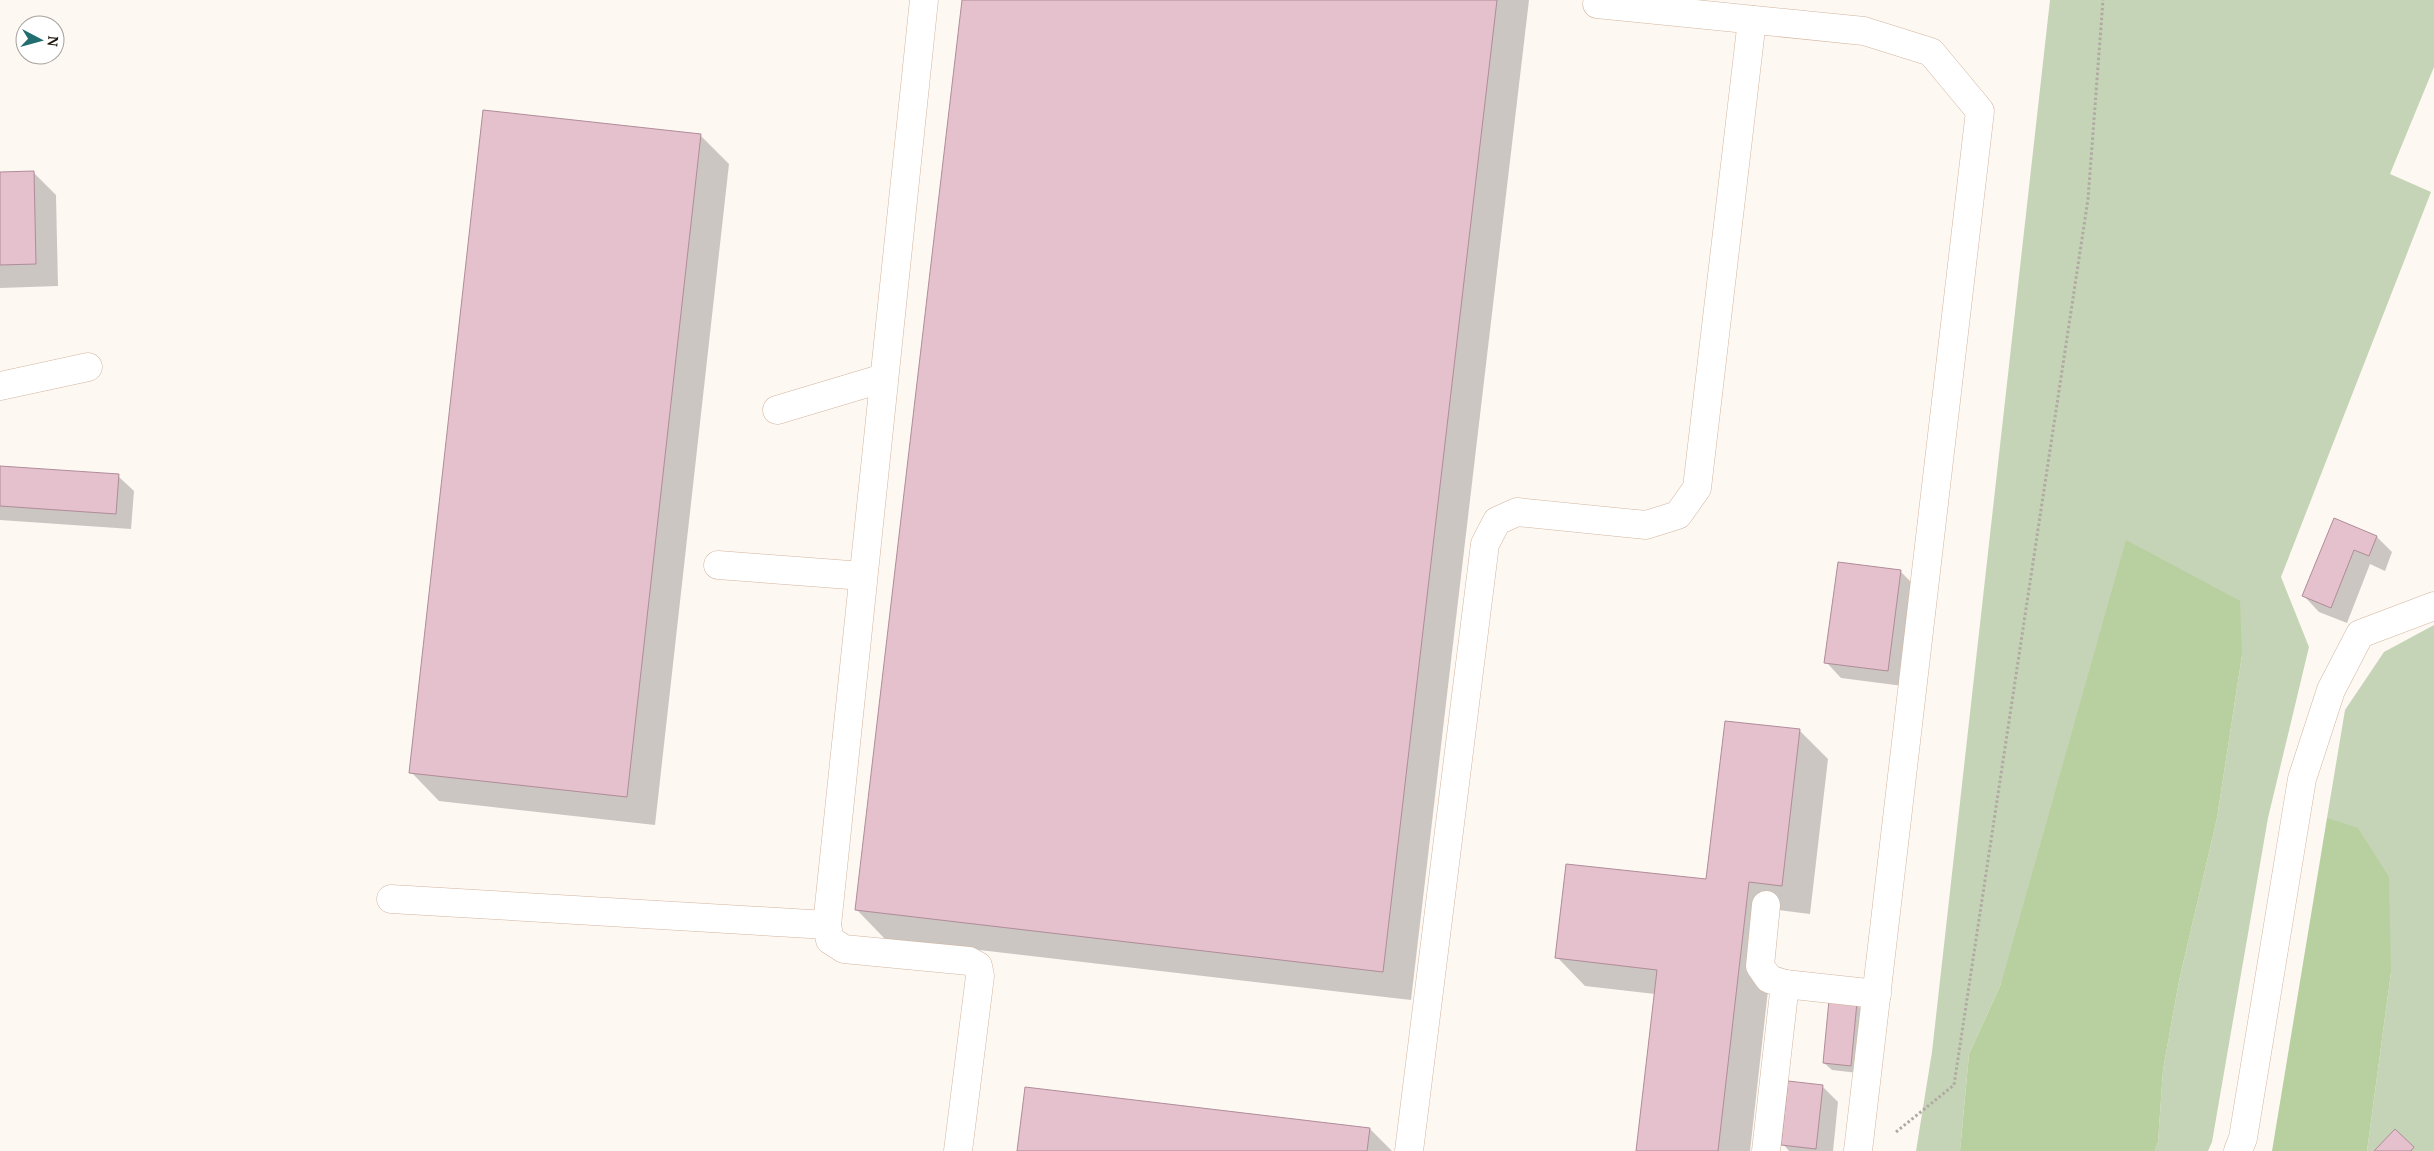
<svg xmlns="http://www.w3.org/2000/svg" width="2434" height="1151" font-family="'PT Serif',serif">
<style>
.green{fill:#c5d4b6}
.forest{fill:#b8cf9f}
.shadow{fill:#0003}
.building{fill:#e5c0cd;stroke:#af8c99}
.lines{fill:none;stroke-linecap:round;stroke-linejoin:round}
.minor-casing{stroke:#d2b59f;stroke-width:29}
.path{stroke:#b1a9a3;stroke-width:3;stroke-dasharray:2.5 2.5;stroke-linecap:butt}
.minor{stroke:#fff;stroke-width:28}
</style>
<rect width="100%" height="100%" fill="#fef8f3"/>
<g class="green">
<path d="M2050 0H2434V67L2390 174 2431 192 2281 577 2309 647 2268 818 2212 1142 2208 1151H2155L2158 1142 2163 1070 2179 981 2217 818 2242 655 2001 984 1969 1054 1960 1151H1916L1932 1052Z"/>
<path d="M2434 625V1151H2367L2391 972 2327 818 2345 710 2384 652Z"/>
</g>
<g class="forest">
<path d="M2126 540 2240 601 2242 655 2217 818 2179 981 2163 1070 2158 1142 2155 1151H1960L1969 1054 2001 984Z"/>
<path d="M2327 818 2358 828 2389 877 2391 972 2367 1151H2272Z"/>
</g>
<g class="shadow">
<path d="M964 0H1529L1411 1000 885 939 857 910Z"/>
<path d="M700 135 729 164 655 825 439 801 411 772Z"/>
<path d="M33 172 56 195 58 286 0 288V173Z"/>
<path d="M0 467 118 476 134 491 131 529 0 520Z"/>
<path d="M2334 520 2377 537 2392 552 2385 571 2370 564 2347 623 2319 612 2304 596Z"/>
<path d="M1900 571 1916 587 1903 686 1841 678 1826 662Z"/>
<path d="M1799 730 1828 759 1810 914 1777 910 1750 1151H1637L1655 994 1585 986 1557 957 1708 881Z"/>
<path d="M1856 1004 1864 1011 1858 1073 1832 1070 1824 1063Z"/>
<path d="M1822 1086 1838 1102 1833 1151H1789L1783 1144Z"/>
<path d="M1370 1129 1392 1151H1018Z"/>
</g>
<g class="building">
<path d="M962 0H1497L1383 972 855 910Z"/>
<path d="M483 110 701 134 627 797 409 773Z"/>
<path d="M34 171 36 264 0 265V172Z"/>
<path d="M0 466 119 474 116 514 0 506Z"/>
<path d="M2334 518 2377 536 2369 556 2354 550 2331 608 2302 596Z"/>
<path d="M1838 562 1901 570 1888 671 1824 663Z"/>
<path d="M1725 721 1800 729 1782 886 1749 882 1718 1151H1636L1657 970 1555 958 1566 864 1706 879Z"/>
<path d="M1829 1000 1857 1002 1851 1066 1823 1063Z"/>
<path d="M1788 1081 1823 1085 1816 1149 1781 1145Z"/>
<path d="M1025 1087 1370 1128 1367 1151H1017Z"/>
<path d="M2395 1129 2414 1147 2411 1151H2374Z"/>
</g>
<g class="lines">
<g class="minor-casing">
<g id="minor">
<path d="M924 0 827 925 830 940 844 949 969 961 978 966 980 976 958 1151"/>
<path d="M1597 4 1864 31 1931 52 1980 111 1858 1151"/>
<path d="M0 386 88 367"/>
<path d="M777 410 884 378"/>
<path d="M718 565 863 576"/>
<path d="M391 899 827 925"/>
<path d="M1766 905 1760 966 1769 979 1785 984 1877 994"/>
<path d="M1409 1151 1485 544 1497 521 1517 512 1646 525 1678 515 1697 488 1752 20"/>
<path d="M1766 1151 1785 984"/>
<path d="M2238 1151 2243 1138 2302 779 2331 690 2360 634 2434 606"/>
</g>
</g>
<path class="path" d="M1896 1132 1954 1085 2088 199 2103 0"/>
<use href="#minor" class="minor"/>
</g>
<g transform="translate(40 40) rotate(96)"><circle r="24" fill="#ffffff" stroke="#a5a19d"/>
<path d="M0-4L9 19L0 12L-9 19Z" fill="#216d6f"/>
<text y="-8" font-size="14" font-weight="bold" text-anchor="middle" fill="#1d130b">N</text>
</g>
</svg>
